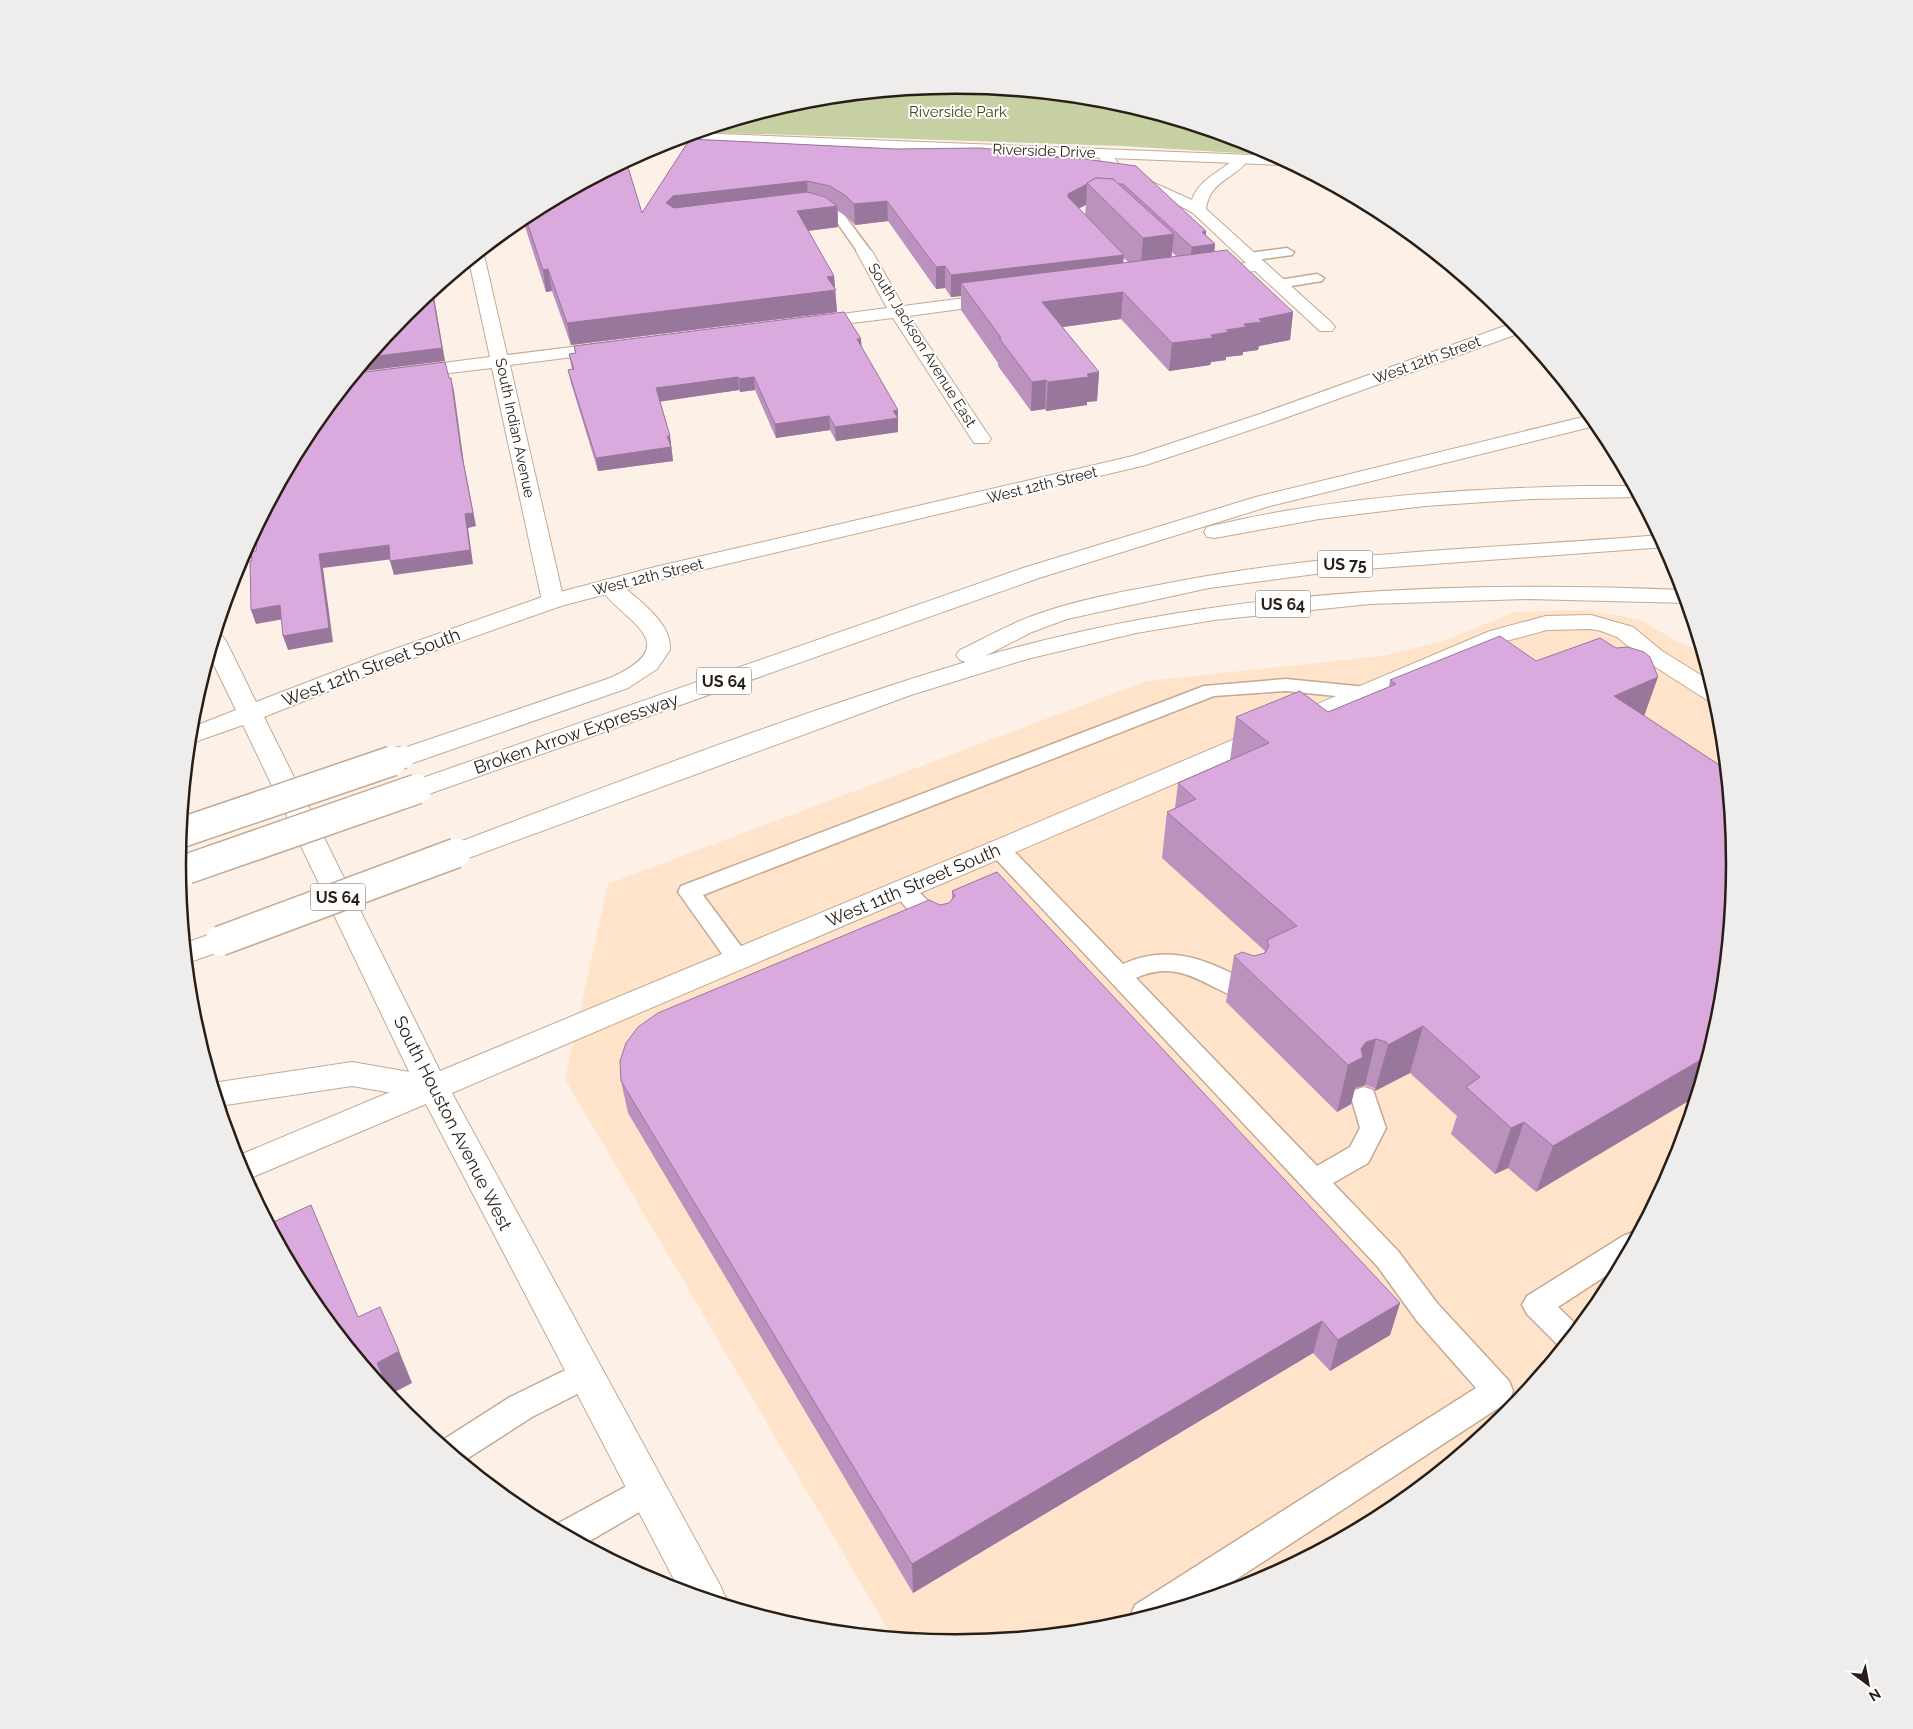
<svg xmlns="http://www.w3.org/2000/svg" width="1913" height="1729" font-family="Raleway,sans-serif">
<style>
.built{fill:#ffe3cb}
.green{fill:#c7d0a2}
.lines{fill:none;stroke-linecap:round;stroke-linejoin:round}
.lane-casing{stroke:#c4a992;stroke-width:3}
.street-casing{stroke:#c4a992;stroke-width:2}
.secondary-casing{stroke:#c4a992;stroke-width:2}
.highway-casing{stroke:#c4a992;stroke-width:2}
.lane{fill:#fff;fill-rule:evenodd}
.street{fill:#fff;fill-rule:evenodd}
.secondary{fill:#fff;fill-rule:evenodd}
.highway{fill:#fff;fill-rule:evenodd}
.highway-bridge-far1-casing{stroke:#c4a992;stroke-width:24;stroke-linecap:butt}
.highway-bridge-casing{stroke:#c4a992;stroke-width:32;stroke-linecap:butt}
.highway-bridge-far1{stroke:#fff;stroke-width:22}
.highway-bridge{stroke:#fff;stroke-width:29}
.wall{fill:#bb91be;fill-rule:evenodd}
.shaded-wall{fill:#99769b}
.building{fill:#daa9dd;stroke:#99769b}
.labels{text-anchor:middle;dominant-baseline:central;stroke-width:4;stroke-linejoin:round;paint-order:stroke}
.far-park-label{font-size:15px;fill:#3f4613;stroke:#fff}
.far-street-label{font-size:15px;fill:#281e15;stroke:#fff}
.shield{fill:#fff;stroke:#68625b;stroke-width:1}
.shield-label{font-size:16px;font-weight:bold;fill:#281e15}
.street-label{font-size:18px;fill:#281e15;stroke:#fff}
.rim{fill:none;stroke:#281e15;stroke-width:2.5}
</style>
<rect width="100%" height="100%" fill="#fcf0e7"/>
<path class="built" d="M1588 610 1640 620 1680 643 1702 651 1721 713 1736 865 1721 1017 1677 1163 1604 1298 1507 1416 1389 1513 1255 1585 1108 1629 956 1644 893 1638 565 1079 608 884 1147 681 1382 656 1440 642 1515 612Z"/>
<path class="green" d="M956 85 1109 100 1255 144 1274 155 1122 146 698 132 805 100Z"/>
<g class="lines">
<g class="lane-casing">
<g id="lane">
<path d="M811 203H826L839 208 871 251 869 254H859L831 214 824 211 807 210 805 207 807 204Z"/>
<path d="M1287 248 1294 252 1292 255 1249 261 1242 257 1249 253Z"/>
<path d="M1317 274 1324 278 1322 281 1279 288 1272 284 1279 280Z"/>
<path d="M1286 679 1366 687 1373 689 1376 693 1373 697 1366 699 1286 691 1214 696 703 895 746 953 750 959 746 965 738 968 730 965 678 892 681 886 1204 686Z"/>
<path d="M999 842 1007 844 1123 964C1172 942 1212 962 1256 986L1259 992 1256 998 1247 1001C1206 989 1182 957 1136 978L1317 1166 1350 1147 1360 1128 1351 1097 1355 1090 1364 1087 1373 1090 1386 1128 1368 1163 1333 1183 1398 1251 1437 1303 1509 1381 1513 1391 1509 1401 1203 1601 1132 1622 1130 1617 1135 1605 1476 1388 1417 1321 1378 1267 991 854 988 849 991 844Z"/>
<path d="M903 881 911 884 947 920 951 926 947 932C926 938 908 909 895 894L892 889 895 884Z"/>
<path d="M1633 1232 1639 1234 1621 1266 1558 1307 1580 1328 1562 1349 1527 1314 1522 1305 1527 1296 1623 1236Z"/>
<path d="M586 1360 597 1364 601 1374 597 1384 532 1417 462 1462 438 1443 510 1397Z"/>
<path d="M647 1475 658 1479 663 1490 658 1501 583 1545 554 1529 555 1525Z"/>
</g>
</g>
<g class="street-casing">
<g id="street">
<path d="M1105 150 1110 151 1121 168 1192 200C1199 178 1222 172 1237 156H1247L1249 159C1234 180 1210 180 1206 209L1332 323 1335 327 1332 331H1320L1255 271 1208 277 1202 276 1200 272 1202 268 1246 263 1193 213 1158 194 1111 174 1102 164 1098 154Z"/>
<path d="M864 246 872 251 903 306 997 294 1003 295 1006 299 1003 303 997 304 909 316 991 439 988 443H974L893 318 811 328 805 327 802 323 805 319 811 318 887 308 856 251Z"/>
<path d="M481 251 484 255 507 355 612 342 618 343 621 347 618 351 612 352 510 365 564 601 561 606 553 608 545 606 542 601 492 368 347 385 356 374 490 357 469 261Z"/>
<path d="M1591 615 1633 627 1662 651 1712 682 1718 702 1707 700 1646 661 1617 637 1601 631 1591 629 1547 630 1506 641 1009 855 999 858 989 855 985 849 989 843 1490 631 1546 616Z"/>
</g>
</g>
<g class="secondary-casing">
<g id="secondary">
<path d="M695 133 1277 156 1291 163 1285 165 682 141 676 139Z"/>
<path d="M1513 323H1515L1523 332 1274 422 1146 465 659 580 561 606 394 665 264 717 440 1071 989 843 999 840 1009 843 1013 849 1009 855 452 1093 720 1585 726 1599 724 1605 680 1591 426 1104 246 1180 235 1157 414 1082 243 725 189 744 190 728 236 710 209 655 216 634 222 636 226 641 256 702 378 655 545 596 655 567 1133 456 1260 414Z"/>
</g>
</g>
<g class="highway-casing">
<g id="highway">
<path d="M1591 415 1599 425 1270 506 1039 578 426 795 417 797 408 795 404 789 408 783 1023 568 1256 497Z"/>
<path d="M1584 486H1634L1640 497 1531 499 1425 506 1319 519 1215 538 1207 537 1204 532 1207 527C1330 497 1458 489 1584 486Z"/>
<path d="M1660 535 1666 547 1338 571 1209 588 1067 619 1032 632 985 656C1213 590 1448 580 1684 590L1688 603 1528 599 1370 604 1214 620 1136 633 1027 659 911 695 466 859 456 862 446 859 442 853 446 847C618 782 790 715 966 662L960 660 956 655 960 650C985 638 1009 624 1035 615 1076 600 1121 592 1164 584 1327 551 1494 549 1660 535Z"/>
<path d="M609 579 617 581C636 599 672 621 670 650L657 669 628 688 413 763 404 765 395 763 391 757 395 751 610 678C688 643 623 622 598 586L601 581Z"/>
<path d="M220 931 230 934 234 941 230 948 187 963 185 943Z"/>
<path d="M352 1062 433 1076 444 1079 449 1088 444 1097 433 1100 352 1086 219 1106 212 1083Z"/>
</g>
</g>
<use href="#lane" class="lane"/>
<use href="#street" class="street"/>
<use href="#secondary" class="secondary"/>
<use href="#highway" class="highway"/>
<g class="highway-bridge-far1-casing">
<path id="highway-bridge-far1" d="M388 762 404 757"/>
</g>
<g class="highway-bridge-casing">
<g id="highway-bridge">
<path d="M180 833 392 761"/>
<path d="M187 869 417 789"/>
<path d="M220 941 456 853"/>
</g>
</g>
<use href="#highway-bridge-far1" class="highway-bridge-far1"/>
<use href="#highway-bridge" class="highway-bridge"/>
</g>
<g class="wall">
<path d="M690 139 1025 155 1085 159 1206 231V235L1215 244 1214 252 1293 312 1290 340 1259 346 1258 350 1243 352V355L1226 357V360L1211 362 1210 365 1169 371 1121 319 1062 327 1099 372 1097 401 1087 402V405L1046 411 1045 409 1031 411 998 366V363L961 310V296L951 297 945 288 936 289 888 221 855 225 847 217 838 211V227L808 231 834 276 837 312 571 345 552 291 546 292 522 217 626 161 642 213ZM1086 205 1085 215 1079 208ZM1172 252 1177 257H1171ZM1123 257 1129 263H1123Z"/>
<path d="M574 346 862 348 898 410V432L836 441 830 430 776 438 755 390 740 392 739 390 660 401 670 436 673 461 598 471 571 383 568 370H572L569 354H575Z"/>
<path d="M1536 661 1644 716 1727 770 1536 1192 1508 1168 1495 1174 1451 1134 1457 1116 1410 1073 1375 1091 1374 1088 1365 1085 1355 1088 1351 1104 1337 1112 1226 1002 1234 956H1254L1264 953 1265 951 1162 858 1167 812 1175 808 1178 783 1230 760 1236 717 1328 712 1389 687 1390 680Z"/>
<path d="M952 891 1400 1303 1390 1335 1330 1371 1313 1353 913 1593 628 1113 621 1081 940 905 949 903 952 899Z"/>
</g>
<g class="shaded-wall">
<path d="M807 181 808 201 668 224 666 203 673 196Z"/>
<path d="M1087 184 1086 205 1067 214 1068 194Z"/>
<path d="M887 201 888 221 855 225 854 204Z"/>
<path d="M837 206 838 227 798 232 797 211Z"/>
<path d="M1206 231 1205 245 1215 244 1213 265 1189 268 1192 247 1202 232Z"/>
<path d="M1174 234 1170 270 1140 274 1143 238Z"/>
<path d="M1124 255 1122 276 961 283V296L951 297V275Z"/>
<path d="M945 266V288L936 289V267Z"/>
<path d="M548 269 552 291 546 292 543 270Z"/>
<path d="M834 276 837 312 571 345 567 323Z"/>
<path d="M433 291 445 361 357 372 369 357Z"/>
<path d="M1123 292 1121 319 1041 330 1042 302Z"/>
<path d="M1293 312 1290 340 1259 346 1258 350 1243 352V355L1226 357V360L1211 362 1210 365 1169 371 1172 343 1211 335 1259 319Z"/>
<path d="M857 339H861L862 352Z"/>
<path d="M1099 372 1097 401 1087 402V405L1046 411 1048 382 1087 374Z"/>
<path d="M738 377 739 390 658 402 656 388Z"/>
<path d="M754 377 755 390 740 392 739 379Z"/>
<path d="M451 378 454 391 464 464 476 526 468 528 473 564 394 575 390 561 465 514 461 451Z"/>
<path d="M1046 380 1045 409 1031 411 1032 382Z"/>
<path d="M898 410V432L836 441 835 427Z"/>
<path d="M829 416 830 430 776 438 775 424Z"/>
<path d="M667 436H670L673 461 598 471 596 458Z"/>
<path d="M389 545 393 559 323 568 333 642 288 650 283 636 319 554Z"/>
<path d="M280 605 284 619 256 624 251 610Z"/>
<path d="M1658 677 1642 722 1614 696Z"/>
<path d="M1423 1026 1410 1073 1375 1091 1388 1045Z"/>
<path d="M1376 1039 1365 1085 1355 1088 1351 1104 1337 1112 1348 1065 1361 1049 1366 1042Z"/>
<path d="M1709 1055 1697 1096 1536 1192 1553 1146Z"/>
<path d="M1524 1122 1508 1168 1495 1174 1511 1128Z"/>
<path d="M1400 1303 1390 1335 1330 1371 1338 1340Z"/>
<path d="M1322 1321 1313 1353 913 1593 912 1564Z"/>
<path d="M399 1351 412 1383 391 1394 394 1402 391 1398 377 1363Z"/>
</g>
<g class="building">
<path d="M690 139 895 149 980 148 1025 152 1024 155 1085 159 1136 166 1195 221 1206 231 1202 232 1215 244 1192 247 1123 184H1118L1113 179 1096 178 1087 183V184L1068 194V197L1124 255 951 275 945 266 936 267 887 201 854 204 846 196 830 186 807 181 673 196 666 203 674 208 807 192 825 197 837 206 797 211 834 276 827 277 836 290 567 323 548 269 543 270 525 216 626 161 642 213Z"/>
<path d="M1096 178 1113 179 1174 234 1143 238 1087 183Z"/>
<path d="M1227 250 1293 312 1259 319 1262 322 1244 324 1246 327 1226 330 1229 332 1211 335 1213 338 1172 343 1123 292 1042 302 1099 372 1087 374 1089 377 1048 382 1046 380 1032 382 999 338H1001L961 283Z"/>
<path d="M432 291 442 348 369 357 406 313Z"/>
<path d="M844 312 861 339H857L898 410 893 411 898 418 835 427 829 416 775 424 754 377 739 379 738 377 656 388 670 436H667L671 447 596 458 568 370 574 369 569 354 576 353 574 346Z"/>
<path d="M445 362 449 378H451L461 451 473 513 465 514 470 550 390 561 389 545 319 554 329 628 283 636 280 605 251 610 250 561H252L251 552 256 551 257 528 309 431 357 373Z"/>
<path d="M1500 636 1536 661 1600 638 1616 648 1628 647 1644 652 1650 657 1658 677 1614 696 1727 770 1736 865 1721 1017 1709 1055 1553 1146 1524 1122 1511 1128 1466 1087 1480 1077 1423 1026 1388 1045 1386 1042 1376 1039 1366 1042 1361 1049 1363 1057 1348 1065 1234 956 1242 952 1254 956 1265 953 1269 946 1267 940 1297 926 1167 812 1196 799 1178 783 1269 743 1236 717 1300 691 1328 712 1396 684 1390 680Z"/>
<path d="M997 872 1400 1303 1338 1340 1322 1321 912 1564 621 1081 620 1061 626 1043 638 1027 658 1013 929 900 940 905 949 903 955 896 952 891Z"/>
<path d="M311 1205 358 1317 380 1307 399 1351 377 1363 392 1398H391L308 1297 269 1224Z"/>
</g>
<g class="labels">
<g class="far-park-label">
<text x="958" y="112">Riverside Park</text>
</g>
<g class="far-street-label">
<text transform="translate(1044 151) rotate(2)">Riverside Drive</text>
<text transform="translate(922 345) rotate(58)">South Jackson Avenue East</text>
<text transform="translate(1427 360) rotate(-20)">West 12th Street</text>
<text transform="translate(515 428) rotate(78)">South Indian Avenue</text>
<text transform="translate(1042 485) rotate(-14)">West 12th Street</text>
<text transform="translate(648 577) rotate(-14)">West 12th Street</text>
</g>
<g class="shield">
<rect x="1317.5" y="550.5" width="55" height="27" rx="4"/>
<rect x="1255.5" y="590.5" width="55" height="27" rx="4"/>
<rect x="696.5" y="667.5" width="55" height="27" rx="4"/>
<rect x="310.5" y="883.5" width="55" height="27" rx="4"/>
</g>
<g class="shield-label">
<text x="1345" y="564">US 75</text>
<text x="1283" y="604">US 64</text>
<text x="724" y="681">US 64</text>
<text x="338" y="897">US 64</text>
</g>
<g class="street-label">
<text transform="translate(371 667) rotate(-21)">West 12th Street South</text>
<text transform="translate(576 733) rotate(-19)">Broken Arrow Expressway</text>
<text transform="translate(913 885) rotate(-23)">West 11th Street South</text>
<text transform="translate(453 1123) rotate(63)">South Houston Avenue West</text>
</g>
</g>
<path d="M0 0H1913V1729H0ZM186 864a770 770 0 1 1 1540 0a770 770 0 1 1-1540 0Z" fill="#eeedec" fill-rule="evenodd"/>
<path class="rim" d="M186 864a770 770 0 1 1 1540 0a770 770 0 1 1-1540 0Z"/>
<g transform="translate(1868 1684) rotate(148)" stroke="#ffffff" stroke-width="4" paint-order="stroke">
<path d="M0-4L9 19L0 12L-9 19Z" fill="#281e15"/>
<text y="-8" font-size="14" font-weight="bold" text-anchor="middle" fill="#281e15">N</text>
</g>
</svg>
